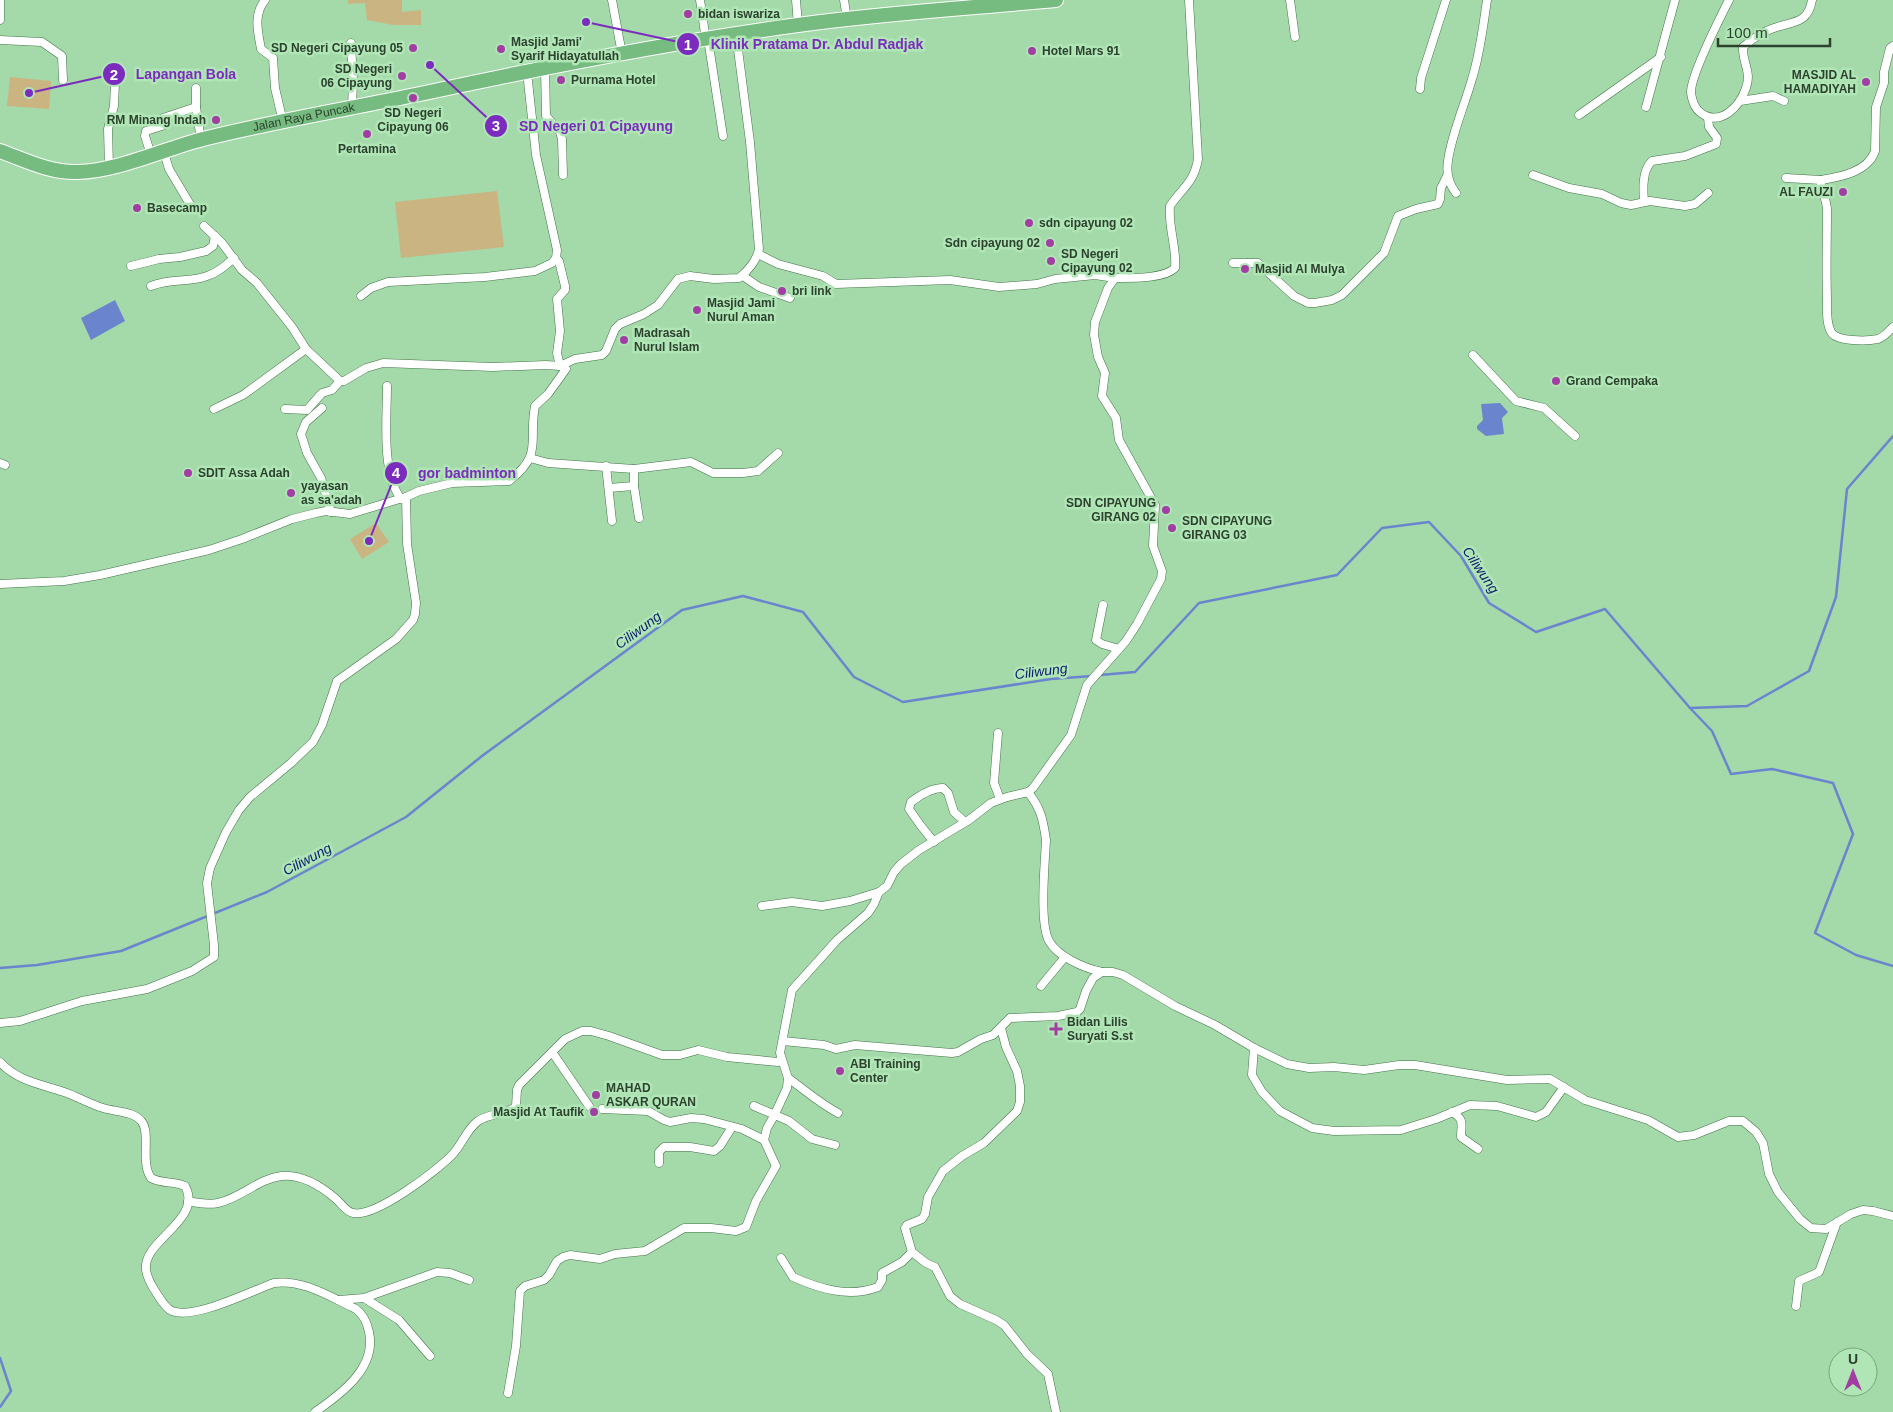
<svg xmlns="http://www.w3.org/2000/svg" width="1893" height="1412" font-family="Helvetica,sans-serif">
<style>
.green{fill:#cab582}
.water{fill:#6a85ce}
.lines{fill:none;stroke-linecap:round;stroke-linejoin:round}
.stream{stroke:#6a85ce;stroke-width:2.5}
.street-casing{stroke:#437449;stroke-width:9}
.highway-casing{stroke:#fff;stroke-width:16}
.street{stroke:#fff;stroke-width:8}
.highway{stroke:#76bb7f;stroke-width:14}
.poi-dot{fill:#a23ea3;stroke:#b0e6b6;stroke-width:2}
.labels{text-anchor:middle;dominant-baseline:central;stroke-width:5;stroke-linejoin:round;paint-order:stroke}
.poi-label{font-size:12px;font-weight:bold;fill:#2c412e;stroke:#b0e6b6;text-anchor:start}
.street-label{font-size:12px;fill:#2c412e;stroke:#b0e6b6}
.water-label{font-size:14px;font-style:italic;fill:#0d1b70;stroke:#b0e6b6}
.leader{fill:none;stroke:#7b2cbf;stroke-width:2}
.callout-dot{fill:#7b2cbf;stroke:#b0e6b6;stroke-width:2}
.mark-label{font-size:15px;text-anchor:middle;font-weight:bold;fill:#fff}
.callout-label{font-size:14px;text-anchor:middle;font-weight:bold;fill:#7b2cbf;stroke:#b0e6b6;stroke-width:5;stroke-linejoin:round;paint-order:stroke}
</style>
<rect width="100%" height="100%" fill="#a4d9a9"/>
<g class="green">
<path d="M348 0H402V12L421 10V25H393L367 20 365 3 348 4Z"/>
<path d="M10 77 51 81 49 109 7 106Z"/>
<path d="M497 191 504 247 401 258 395 202Z"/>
<path d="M376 523 389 542 362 559 350 539Z"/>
</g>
<g class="water">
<path d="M115 300 125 321 91 340 81 318Z"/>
<path d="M1500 403 1508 412 1502 418 1504 434 1486 436 1477 429V426L1483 420 1481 404Z"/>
</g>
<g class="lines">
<g class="stream">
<path d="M1100 675 1135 672 1199 603 1337 575 1382 528 1429 522 1461 556 1489 603 1536 632 1605 609 1690 708 1747 706 1809 671 1836 597 1847 489 1893 436"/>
<path d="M1690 708 1712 731 1731 774 1772 769 1833 783 1853 834 1815 933 1856 955 1893 966"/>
<path d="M0 968 37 965 121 951 267 892 406 817 482 756 682 610 743 596 803 612 854 677 903 702 1051 679 1092 676"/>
<path d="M0 1358 11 1391 0 1407"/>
</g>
<g class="street-casing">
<g id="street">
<path d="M265 0C253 15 258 32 261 49L273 58 275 88 283 122"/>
<path d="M612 0 622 54"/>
<path d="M700 0 706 40"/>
<path d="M796 0 798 25"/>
<path d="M844 0 847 19"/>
<path d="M1290 0 1295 37"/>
<path d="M1729 0C1720 18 1690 76 1691 93 1692 100 1695 109 1701 113 1721 127 1740 106 1746 88 1752 72 1742 62 1743 47 1751 40 1764 31 1774 28 1793 21 1808 24 1812 0"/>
<path d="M0 20V0"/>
<path d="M708 39 723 136"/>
<path d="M0 40 42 42 62 56 63 80"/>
<path d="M351 43 353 80 352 108"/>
<path d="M1893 46 1890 48 1884 72V83L1876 107 1875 151C1868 172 1840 177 1821 180 1820 190 1827 199 1827 210 1827 239 1826 269 1827 298 1827 309 1826 323 1831 332 1836 342 1868 341 1878 339 1884 337 1889 331 1893 327"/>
<path d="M545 68 546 116 560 132 562 139 563 175"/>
<path d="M196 88V107L201 140"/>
<path d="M1420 89 1421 78 1446 0"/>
<path d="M1740 101 1773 96 1784 101"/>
<path d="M1646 107 1675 0"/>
<path d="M1579 115 1661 57"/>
<path d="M151 155 145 136 146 131 165 125 163 118 196 107"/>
<path d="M165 156 169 169 191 206"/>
<path d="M109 167 108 129 114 106 115 82"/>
<path d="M1533 175 1569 188 1602 194 1621 203 1631 205 1650 201 1685 206 1695 204 1708 193"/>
<path d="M1786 178 1821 180"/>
<path d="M1456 193C1448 183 1446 173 1448 161 1451 136 1465 104 1472 79 1480 54 1483 27 1487 0"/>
<path d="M1644 202C1643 189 1642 170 1652 161L1685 156 1716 144 1717 138 1709 127 1708 118"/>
<path d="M204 226 222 243 242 270 257 283 292 327 306 349 340 381"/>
<path d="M758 254 778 264 823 276 836 284 950 280 999 287 1037 284 1055 279 1095 275 1115 278"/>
<path d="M1233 263H1258L1294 296 1308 303H1315L1332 300 1342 295 1384 253 1398 216 1416 209 1438 204 1440 199 1441 188 1447 176"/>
<path d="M131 266 159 259 180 257 206 251 213 246 215 236"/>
<path d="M743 276 759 287 790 298"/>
<path d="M151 286C171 278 188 283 207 276 217 273 225 266 234 258"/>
<path d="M361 296 371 288 388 282 485 277 535 271 552 263 556 258 557 250 536 155 527 72"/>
<path d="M1473 355 1516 401 1544 408 1575 436"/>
<path d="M387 386C387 419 381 472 401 499"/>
<path d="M322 408 306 422 301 434 307 453 321 478 331 512"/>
<path d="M214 409 243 395 306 349"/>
<path d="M285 409 307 410 322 393 332 390 340 381H344L366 368 383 363 493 367 546 365 560 366 557 353 560 331 557 299 565 290V286L559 261 556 258"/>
<path d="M530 458 548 463 634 469 691 462 713 473H743L758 471 778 453"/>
<path d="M0 463 5 465"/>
<path d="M606 466 612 521"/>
<path d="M634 469V486L639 518"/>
<path d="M609 488 634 486"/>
<path d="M0 584 64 581 100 575 209 550 242 539 292 519 316 513 326 511 350 514 406 497"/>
<path d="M1103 605 1096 640 1102 644 1119 649"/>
<path d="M998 733 994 783 1000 799"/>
<path d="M1028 792C1041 809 1043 819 1046 840 1045 862 1039 923 1049 941 1058 957 1084 968 1102 972"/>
<path d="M934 842 921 826 909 809 911 802C920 795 932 788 943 788L948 793 954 812 965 822"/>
<path d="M762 906 792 902 822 906 850 901 879 892"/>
<path d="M1041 986 1065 957"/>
<path d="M0 1023 20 1021 82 1001 147 989 192 971 214 957V945L207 883 210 868 226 832 239 810 250 797 291 763 313 742 322 725 337 681 396 639 413 620 415 614 416 603 407 544 406 497 419 491 452 483 509 481C544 454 528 441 535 406L548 394 566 369 560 366 575 359 602 355 606 351 615 329 620 324 644 314 658 305 678 279 690 276 714 279 739 278C748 271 757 260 759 249L750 142 736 34"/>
<path d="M1001 1028 1006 1047 1017 1071 1020 1086V1102L1017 1111 984 1143 962 1156 943 1171 928 1197 925 1214 922 1219 907 1225 905 1228 912 1252 926 1263 935 1267 950 1296 960 1304 996 1320 1004 1325 1027 1354 1048 1374 1056 1412"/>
<path d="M783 1041 824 1045 836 1049 855 1045 952 1053 958 1052 981 1039 993 1035 1010 1018 1058 1016 1077 1012 1080 1009 1086 991 1093 978 1102 972H1113L1123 975 1175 1006 1215 1025 1254 1048 1287 1064 1309 1068 1334 1067 1364 1070 1399 1065H1415L1507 1080 1550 1079 1585 1100 1648 1120 1678 1137 1694 1135 1729 1121H1743L1756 1132 1763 1143 1769 1174 1778 1192 1800 1219 1811 1228 1826 1229 1851 1214 1863 1210 1873 1211 1893 1216"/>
<path d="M1254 1048 1252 1075 1262 1092 1280 1111 1312 1128 1334 1131 1401 1130 1436 1119 1470 1105 1497 1106 1536 1117 1546 1112 1564 1087"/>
<path d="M552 1052 589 1106"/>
<path d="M0 1062C17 1081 41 1084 64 1092 78 1097 90 1104 103 1108 116 1112 134 1111 142 1122 151 1134 140 1162 151 1178 162 1184 174 1181 185 1186 204 1220 142 1240 146 1270 147 1278 153 1288 157 1294 161 1300 166 1309 172 1311 194 1320 251 1291 274 1283 303 1279 330 1297 356 1309 364 1315 367 1322 369 1332 377 1368 341 1394 315 1412"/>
<path d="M788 1078C805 1090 819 1103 838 1113"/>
<path d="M754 1106 789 1121 812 1139 835 1145"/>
<path d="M602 1109 648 1111 664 1120 670 1122 691 1118 704 1119 742 1129 764 1140"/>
<path d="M1452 1112C1465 1119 1461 1125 1461 1137L1478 1149"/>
<path d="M659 1163V1152L664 1147H690L714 1151 720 1146 732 1127"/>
<path d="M188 1201C198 1203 208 1205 218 1203 241 1198 258 1179 281 1176 301 1174 321 1186 336 1199 341 1203 346 1212 353 1213 375 1218 438 1170 453 1154 462 1144 467 1129 478 1121 489 1113 510 1114 516 1106L517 1090 519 1085 565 1039 582 1031H591L609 1036 662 1055H680L698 1050 727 1057 778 1062 781 1059"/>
<path d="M781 1258 793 1277C820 1289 849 1298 878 1287L882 1280V1273L902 1262 912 1252"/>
<path d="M364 1298 399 1320 430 1356"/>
<path d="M339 1300 364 1298 437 1272 450 1273 469 1280"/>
<path d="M1796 1306 1799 1281 1819 1272 1837 1222"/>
<path d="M508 1393 516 1346 520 1291 525 1286 544 1280 549 1275 557 1261 563 1257 570 1255 600 1259 615 1254 645 1251 684 1228H711L736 1231 746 1227 756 1201 776 1166 764 1140 767 1128 774 1116 787 1088 788 1078 780 1053 792 990 837 940 868 913 874 904 879 892 887 886 894 872 901 864 919 850 969 820 991 803 1007 797 1028 792 1033 788 1071 735 1087 685 1126 641 1137 624 1161 579 1162 571 1153 546 1155 505 1119 440 1116 418 1102 396 1105 373 1098 357 1094 335 1095 322 1108 288 1115 278C1131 278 1164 279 1175 268 1177 247 1168 228 1170 206 1182 188 1194 183 1198 159L1189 0"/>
</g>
</g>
<g class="highway-casing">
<g id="highway">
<path id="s1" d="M0 151C25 160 50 173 78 172 118 171 164 149 203 139 275 121 348 109 420 94 545 67 671 42 798 25 883 13 970 8 1056 0"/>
</g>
</g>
<use href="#street" class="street"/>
<use href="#highway" class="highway"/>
</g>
<g class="poi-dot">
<circle cx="688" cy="14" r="5"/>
<circle cx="413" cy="48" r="5"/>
<circle cx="501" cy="49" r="5"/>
<circle cx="1032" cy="51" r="5"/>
<circle cx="402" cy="76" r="5"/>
<circle cx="561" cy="80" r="5"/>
<circle cx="1866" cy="82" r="5"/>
<circle cx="413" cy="98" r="5"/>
<circle cx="216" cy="120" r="5"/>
<circle cx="367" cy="134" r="5"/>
<circle cx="1843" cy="192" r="5"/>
<circle cx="137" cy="208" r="5"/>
<circle cx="1029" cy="223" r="5"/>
<circle cx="1050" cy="243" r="5"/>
<circle cx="1051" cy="261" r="5"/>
<circle cx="1245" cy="269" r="5"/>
<circle cx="782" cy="291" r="5"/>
<circle cx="697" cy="310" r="5"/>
<circle cx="624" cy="340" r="5"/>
<circle cx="1556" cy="381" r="5"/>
<circle cx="188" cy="473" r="5"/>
<circle cx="291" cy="493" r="5"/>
<circle cx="1166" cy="510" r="5"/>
<circle cx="1172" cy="528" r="5"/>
<path d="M1053.5 1021.5h5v5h5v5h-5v5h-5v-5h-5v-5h5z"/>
<circle cx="840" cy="1071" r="5"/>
<circle cx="596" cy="1095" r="5"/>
<circle cx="594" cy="1112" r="5"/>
</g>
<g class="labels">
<g class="poi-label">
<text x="698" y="14">bidan iswariza</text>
<text x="511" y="42">Masjid Jami'<tspan x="511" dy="14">Syarif Hidayatullah</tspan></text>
<text x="403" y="48" text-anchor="end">SD Negeri Cipayung 05</text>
<text x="1042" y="51">Hotel Mars 91</text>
<text x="392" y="69" text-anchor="end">SD Negeri<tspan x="392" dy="14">06 Cipayung</tspan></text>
<text x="1856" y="75" text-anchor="end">MASJID AL<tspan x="1856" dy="14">HAMADIYAH</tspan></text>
<text x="571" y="80">Purnama Hotel</text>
<text x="413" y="113" text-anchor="middle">SD Negeri<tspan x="413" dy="14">Cipayung 06</tspan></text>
<text x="206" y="120" text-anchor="end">RM Minang Indah</text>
<text x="367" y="149" text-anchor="middle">Pertamina</text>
<text x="1833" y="192" text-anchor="end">AL FAUZI</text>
<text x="147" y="208">Basecamp</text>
<text x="1039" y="223">sdn cipayung 02</text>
<text x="1040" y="243" text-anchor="end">Sdn cipayung 02</text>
<text x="1061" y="254">SD Negeri<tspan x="1061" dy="14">Cipayung 02</tspan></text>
<text x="1255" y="269">Masjid Al Mulya</text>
<text x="792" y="291">bri link</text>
<text x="707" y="303">Masjid Jami<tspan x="707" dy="14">Nurul Aman</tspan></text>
<text x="634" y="333">Madrasah<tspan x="634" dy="14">Nurul Islam</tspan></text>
<text x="1566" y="381">Grand Cempaka</text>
<text x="198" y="473">SDIT Assa Adah</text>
<text x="301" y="486">yayasan<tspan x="301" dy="14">as sa'adah</tspan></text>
<text x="1156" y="503" text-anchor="end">SDN CIPAYUNG<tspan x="1156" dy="14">GIRANG 02</tspan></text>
<text x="1182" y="521">SDN CIPAYUNG<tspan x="1182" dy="14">GIRANG 03</tspan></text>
<text x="1067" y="1022">Bidan Lilis<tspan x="1067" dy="14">Suryati S.st</tspan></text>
<text x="850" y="1064">ABI Training<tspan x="850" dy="14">Center</tspan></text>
<text x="606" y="1088">MAHAD<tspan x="606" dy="14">ASKAR QURAN</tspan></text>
<text x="584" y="1112" text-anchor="end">Masjid At Taufik</text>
</g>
<g class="street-label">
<text stroke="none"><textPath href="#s1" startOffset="314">Jalan Raya Puncak</textPath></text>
</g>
<g class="water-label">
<text transform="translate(1481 570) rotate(56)">Ciliwung</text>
<text transform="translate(638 630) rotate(-36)">Ciliwung</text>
<text transform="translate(1041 671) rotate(-7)">Ciliwung</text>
<text transform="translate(307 859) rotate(-28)">Ciliwung</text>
</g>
</g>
<path class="leader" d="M586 22L688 44M29 93L114 74M430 65L496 126M369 541L396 473"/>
<g class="callout-dot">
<circle cx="586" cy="22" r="5"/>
<circle cx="29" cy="93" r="5"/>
<circle cx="430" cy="65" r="5"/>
<circle cx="369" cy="541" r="5"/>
<circle cx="688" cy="44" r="12"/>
<circle cx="114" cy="74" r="12"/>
<circle cx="496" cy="126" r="12"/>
<circle cx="396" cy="473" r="12"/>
</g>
<g class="mark-label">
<text x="688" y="50">1</text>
<text x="114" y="80">2</text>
<text x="496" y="131">3</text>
<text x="396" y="478">4</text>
</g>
<g class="callout-label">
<text x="817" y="49">Klinik Pratama Dr. Abdul Radjak</text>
<text x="186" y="79">Lapangan Bola</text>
<text x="596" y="131">SD Negeri 01 Cipayung</text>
<text x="467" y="478">gor badminton</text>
</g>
<g transform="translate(1853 1372)"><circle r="24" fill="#b0e6b6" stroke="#7ba480"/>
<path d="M0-4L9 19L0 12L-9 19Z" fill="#a23ea3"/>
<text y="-8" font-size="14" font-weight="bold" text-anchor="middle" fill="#2c412e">U</text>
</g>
<path d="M1718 38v8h112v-8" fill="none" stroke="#2c412e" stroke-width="2.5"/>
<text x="1726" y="38" font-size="15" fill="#2c412e" stroke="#b0e6b6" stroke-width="4" paint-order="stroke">100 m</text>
</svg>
